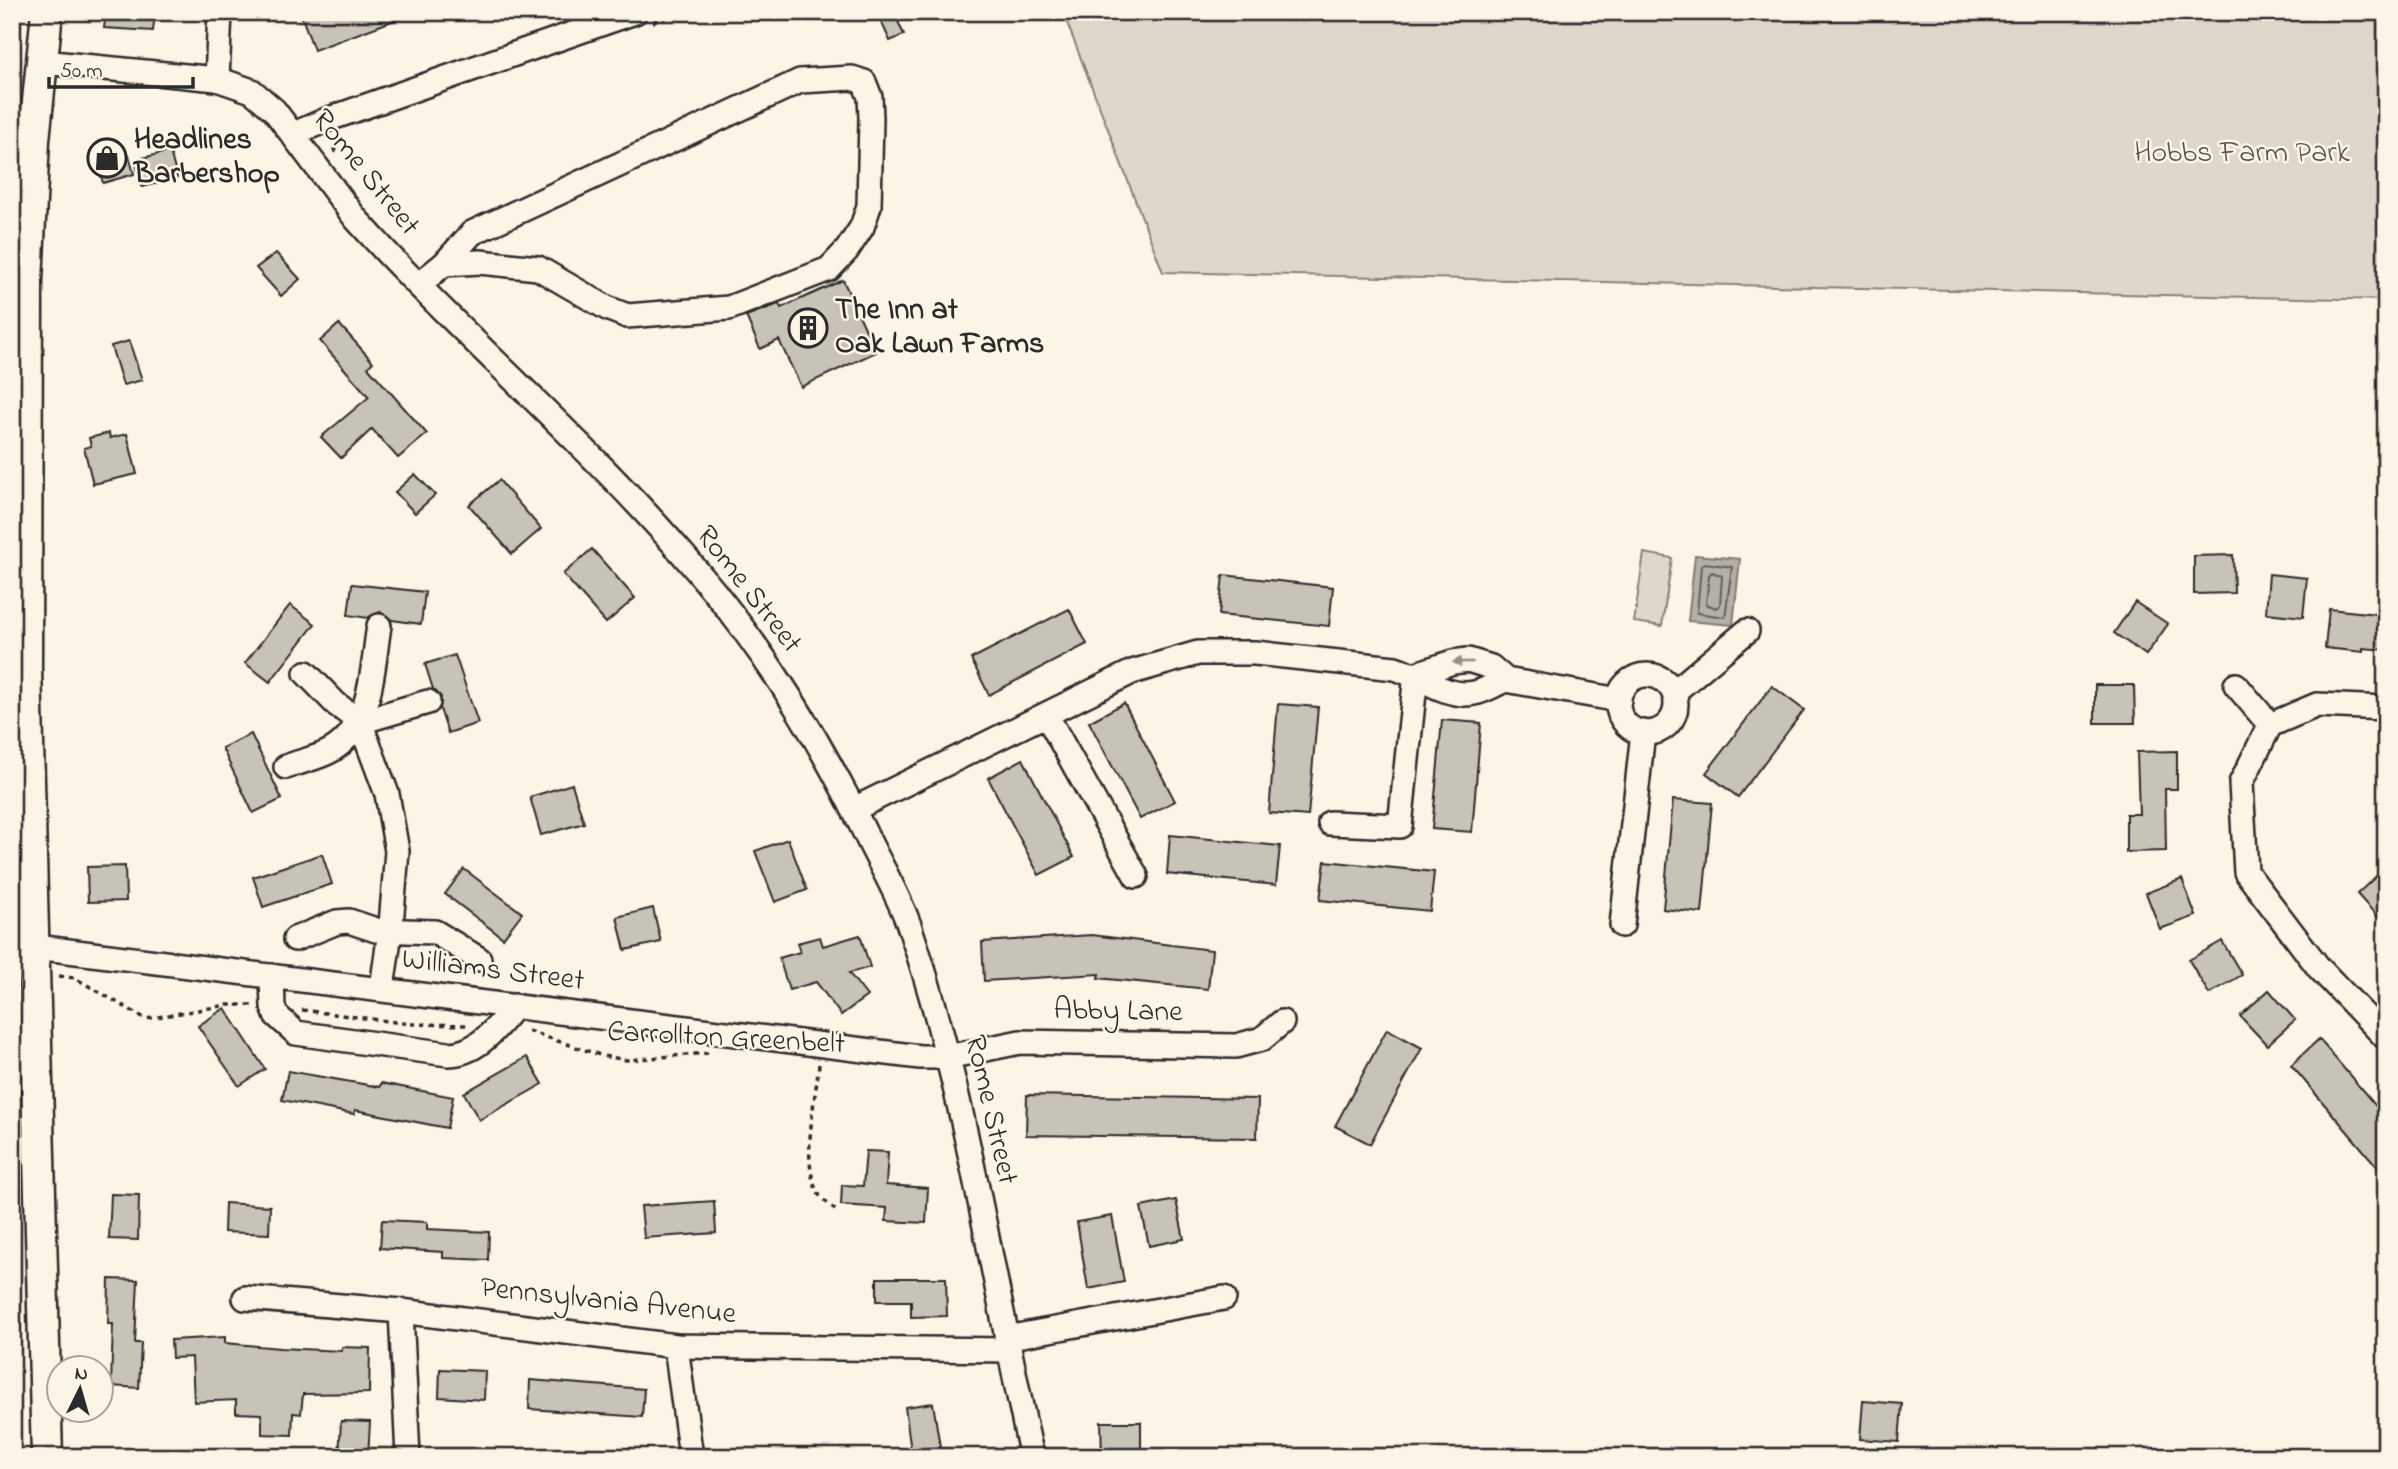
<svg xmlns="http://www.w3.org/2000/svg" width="2398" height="1469" font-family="'Indie Flower',sans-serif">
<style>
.green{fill:#ded8ca;stroke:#84827a;stroke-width:2}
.water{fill:#b4b0a5;stroke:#7d7b74;stroke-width:2}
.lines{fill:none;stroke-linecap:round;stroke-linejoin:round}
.shore{stroke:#62605c;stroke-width:2}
.building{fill:#c8c3b7;stroke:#2b2b2b;stroke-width:2}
.minor-casing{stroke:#2b2b2b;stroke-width:28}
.major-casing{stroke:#2b2b2b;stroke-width:35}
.path{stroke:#2b2b2b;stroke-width:3.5;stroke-dasharray:5 5;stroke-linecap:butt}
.minor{stroke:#fcf5e5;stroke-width:23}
.major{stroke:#fcf5e5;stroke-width:30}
.oneway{fill:#949088}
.labels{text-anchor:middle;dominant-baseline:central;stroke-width:5;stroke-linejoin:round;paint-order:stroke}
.poi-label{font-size:30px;font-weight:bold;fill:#2b2b2b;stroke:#fcf5e5;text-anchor:start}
.park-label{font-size:30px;fill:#585653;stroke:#fcf5e5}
.street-label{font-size:30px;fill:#2b2b2b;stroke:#fcf5e5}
</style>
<rect width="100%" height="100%" fill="#fcf5e5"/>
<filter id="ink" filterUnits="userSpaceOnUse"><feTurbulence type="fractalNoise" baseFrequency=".0143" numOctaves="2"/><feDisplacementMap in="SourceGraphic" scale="14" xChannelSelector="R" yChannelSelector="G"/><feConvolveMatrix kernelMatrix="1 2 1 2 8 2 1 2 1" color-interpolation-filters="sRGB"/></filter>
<g filter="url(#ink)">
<g class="green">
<path d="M1063 12H2386V300L1163 272Z"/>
<path d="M1644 553 1672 558 1662 626 1634 622Z"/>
</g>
<path class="water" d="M1695 555 1740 559 1733 625 1688 621Z"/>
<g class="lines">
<g class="shore">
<path d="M1705 563 1732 567 1725 617 1697 613 1701 566Z"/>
<path d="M1712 572 1722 576 1720 605 1716 608 1706 604 1709 575Z"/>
</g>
</g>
<g class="building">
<path d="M106 12H155L153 31 104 28Z"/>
<path d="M300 12H411V14L314 50Z"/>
<path d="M877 12H894L904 35 890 41Z"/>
<path d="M114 148 116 158 129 155 134 174 103 183 95 153Z"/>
<path d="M170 151 177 178 142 187 135 160Z"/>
<path d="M276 253 300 279 281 296 256 268Z"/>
<path d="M843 280 876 352 801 387 779 340 760 349 746 316 779 304 781 308Z"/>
<path d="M339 324 373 362 368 367 427 434 398 458 372 429 341 458 321 437 369 397 320 341Z"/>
<path d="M129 341 142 380 123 385 111 346Z"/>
<path d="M109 433 110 438 127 434 137 474 93 484 84 448 91 446 89 438Z"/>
<path d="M415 474 435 495 415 513 395 492Z"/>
<path d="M499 480 541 529 512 554 469 505Z"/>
<path d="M592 549 635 598 606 623 563 574Z"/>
<path d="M2233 555 2234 593 2194 594V556Z"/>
<path d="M2269 574 2307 578 2303 617 2266 613Z"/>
<path d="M1223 575 1333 587 1329 626 1219 615Z"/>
<path d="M352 584 425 592 421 624 392 620 380 612 368 618 348 615Z"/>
<path d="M2135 602 2168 624 2146 655 2114 633Z"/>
<path d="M290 605 315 624 270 682 245 663Z"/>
<path d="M1069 609 1087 644 989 695 971 659Z"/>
<path d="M2329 609 2386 615V650L2363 648V652L2325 648Z"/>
<path d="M455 655 478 723 448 733 440 709 441 697 433 689 425 664Z"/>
<path d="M2095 685H2134L2135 723H2095Z"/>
<path d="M1772 686 1804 710 1738 797 1706 773Z"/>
<path d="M1124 703 1175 801 1140 819 1089 722Z"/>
<path d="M1278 704 1318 707 1308 816 1269 813Z"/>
<path d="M1442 720 1481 723 1472 832 1432 829Z"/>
<path d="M251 734 282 799 253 813 222 748Z"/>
<path d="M2177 751V789H2165L2166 851 2126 852V814H2139L2137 752Z"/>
<path d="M1023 759 1074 857 1039 875 988 778Z"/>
<path d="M572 784 584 823 541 835 530 797Z"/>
<path d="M1673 800 1712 803 1702 913 1663 909Z"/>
<path d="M1170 835 1280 846 1276 885 1167 874Z"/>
<path d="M788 839 807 890 775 902 755 851Z"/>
<path d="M322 854 332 884 263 907 253 877Z"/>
<path d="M1325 861 1434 872 1430 911 1320 900Z"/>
<path d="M125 866 126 901 88 902 87 867Z"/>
<path d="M2386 867V926L2357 894Z"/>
<path d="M464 869 522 913 503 938 445 894Z"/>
<path d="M2182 879 2196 916 2160 929 2146 893Z"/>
<path d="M653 908 661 942 625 950 617 917Z"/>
<path d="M860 935 870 967 849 973 867 996 841 1015 816 982 789 990 779 958 800 952 797 943 820 937 823 946Z"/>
<path d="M1092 935 1212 950 1208 989 1098 978 1099 974 984 981 982 942Z"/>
<path d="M2222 941 2242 975 2209 994 2189 960Z"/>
<path d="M2269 990 2295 1020 2267 1045 2240 1016Z"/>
<path d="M225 1008 265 1069 239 1086 198 1026Z"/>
<path d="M1387 1029 1422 1048 1370 1144 1335 1126Z"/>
<path d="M2319 1039 2386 1118V1177L2291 1065Z"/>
<path d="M527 1057 543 1084 479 1120 464 1093Z"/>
<path d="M288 1071 380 1087 381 1083 453 1097 447 1128 355 1110 354 1114 282 1100Z"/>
<path d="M1027 1095 1258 1099 1257 1138 1026 1135Z"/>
<path d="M866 1151 888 1152 886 1185 928 1188 926 1223 886 1221 887 1208 841 1205 842 1185 863 1186Z"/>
<path d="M111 1194 139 1195 138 1240 109 1239Z"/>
<path d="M1176 1200 1184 1239 1149 1246 1141 1207Z"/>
<path d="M714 1201 716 1233 644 1238 641 1206Z"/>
<path d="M225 1203 270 1206 269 1234 224 1232Z"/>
<path d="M1112 1216 1124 1282 1088 1289 1077 1222Z"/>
<path d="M382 1220 427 1222V1229L489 1232 488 1260 443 1258V1252L380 1248Z"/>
<path d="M877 1278H946L947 1316 911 1317V1301H877Z"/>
<path d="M109 1279 138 1280 135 1343H141L139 1388 111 1386 113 1324H108Z"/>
<path d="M225 1337V1343L280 1348 342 1351V1347L370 1348 369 1393 303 1394 301 1414 293 1413 292 1435 262 1434V1414L236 1413V1400L194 1402 192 1357 172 1358 171 1340Z"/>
<path d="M440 1369 485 1371 484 1400 439 1397Z"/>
<path d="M530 1380 644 1389 642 1417 529 1409Z"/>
<path d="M1863 1401 1902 1404 1899 1442 1860 1439Z"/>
<path d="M933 1403 940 1447 911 1451 905 1407Z"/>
<path d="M341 1421 370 1422 368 1457H339Z"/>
<path d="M1101 1422H1141V1457H1102Z"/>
</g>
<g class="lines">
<g class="minor-casing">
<g id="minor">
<path d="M42 62 217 79 252 91 274 110 356 219 388 254C490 361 603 459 698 572 766 652 823 745 868 839 882 868 900 898 910 928 968 1100 992 1280 1032 1457"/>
<path d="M217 79 220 12"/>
<path d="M294 134 326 120 635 12"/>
<path d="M418 285 444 264 472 233 800 81 852 78 864 82 870 97 871 118 869 206 862 227 847 250 829 269 729 308 627 316 607 308 538 268 480 262 444 264"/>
<path d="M306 673 336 704 360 722 387 794 397 851 391 925 382 988"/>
<path d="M1416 674 1453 662 1468 660 1491 667 1506 680 1619 700"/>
<circle cx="1647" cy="704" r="29"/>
<path d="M2236 685 2270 725"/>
<path d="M1674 692 1747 631"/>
<path d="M2386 708 2317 705 2270 725 2241 783 2246 872 2319 968 2386 1038"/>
<path d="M1047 716 1136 876"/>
<path d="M360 722 428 702"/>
<path d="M286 767C301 761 319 758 332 750 373 725 372 668 379 626"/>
<path d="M854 809 1132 672 1198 653H1255L1395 668C1421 676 1447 699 1474 693 1485 691 1495 684 1506 680"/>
<path d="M1330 823 1400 826 1416 674"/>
<path d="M1622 925 1643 732"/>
<path d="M295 939 337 922 349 921 376 930 435 932 479 959"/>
<path d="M12 944 920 1057H947L1020 1042 1236 1046 1262 1039 1282 1022"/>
<path d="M272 976 273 1007 276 1015 296 1033 448 1054C478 1054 497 1027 515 1006"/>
<path d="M245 1298 401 1311 676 1346 1008 1350"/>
<path d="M401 1311 408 1457"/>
<path d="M1006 1338 1224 1298"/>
<path d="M676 1346 691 1457"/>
</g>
</g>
<g class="major-casing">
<path id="major" d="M47 1457 26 668 27 281 34 140 47 12"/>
</g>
<g class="path">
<path d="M653 22 680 12"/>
<path d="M334 138 335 155"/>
<path d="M59 976 75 978 146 1019 227 1005H253"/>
<path d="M302 1010 411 1024 468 1025"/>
<path d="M528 1031 603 1056 627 1060 708 1053"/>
<path d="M819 1064C816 1098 799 1166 820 1196 824 1201 831 1206 836 1211"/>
</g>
<use href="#minor" class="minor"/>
<use href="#major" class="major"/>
</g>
<defs><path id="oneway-solid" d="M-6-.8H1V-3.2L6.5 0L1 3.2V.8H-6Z" transform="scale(1.75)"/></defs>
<use class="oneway" href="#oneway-solid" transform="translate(1463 662) rotate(179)"/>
</g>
<defs>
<g id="shop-ring" transform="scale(2.0125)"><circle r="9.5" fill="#fcf5e5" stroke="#2b2b2b" stroke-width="1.5"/><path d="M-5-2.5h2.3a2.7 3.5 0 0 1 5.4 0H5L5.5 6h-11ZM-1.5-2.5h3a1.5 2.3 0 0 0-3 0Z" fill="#2b2b2b"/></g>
<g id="building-ring" transform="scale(2.0125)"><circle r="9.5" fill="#fcf5e5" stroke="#2b2b2b" stroke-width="1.5"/><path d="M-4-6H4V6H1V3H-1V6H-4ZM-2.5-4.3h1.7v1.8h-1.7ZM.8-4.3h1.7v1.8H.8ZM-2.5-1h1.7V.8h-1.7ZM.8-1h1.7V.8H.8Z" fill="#2b2b2b"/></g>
</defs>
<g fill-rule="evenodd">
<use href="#shop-ring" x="107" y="158"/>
<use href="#building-ring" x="808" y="328"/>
</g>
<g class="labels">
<g class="poi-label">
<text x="134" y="141">Headlines<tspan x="134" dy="34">Barbershop</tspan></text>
<text x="835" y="311">The Inn at<tspan x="835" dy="34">Oak Lawn Farms</tspan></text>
</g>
<g class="park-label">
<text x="2242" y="154">Hobbs Farm Park</text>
</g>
<g class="street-label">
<text transform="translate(365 173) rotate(51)">Rome Street</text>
<text transform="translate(748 590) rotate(52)">Rome Street</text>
<text transform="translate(493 971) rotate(7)">Williams Street</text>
<text transform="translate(1118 1012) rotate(1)">Abby Lane</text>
<text transform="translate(726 1039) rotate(3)">Carrollton Greenbelt</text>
<text transform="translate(990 1110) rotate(77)">Rome Street</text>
<text transform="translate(608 1302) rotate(6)">Pennsylvania Avenue</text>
</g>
</g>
<rect width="2398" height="1469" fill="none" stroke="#fcf5e5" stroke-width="42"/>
<rect x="21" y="21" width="2356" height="1427" fill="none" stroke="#2b2b2b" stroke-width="2.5" filter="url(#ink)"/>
<g transform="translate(80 1389) rotate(5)"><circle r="33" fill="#fcf5e5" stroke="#a8a49b" stroke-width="2"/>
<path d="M0-5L12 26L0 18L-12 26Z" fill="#2b2b2b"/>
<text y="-10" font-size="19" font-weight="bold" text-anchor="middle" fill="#2b2b2b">N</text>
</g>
<path d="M49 77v10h144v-10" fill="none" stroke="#2b2b2b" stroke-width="3.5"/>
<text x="60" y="77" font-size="21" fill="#2b2b2b" stroke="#fcf5e5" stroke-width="5" paint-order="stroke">50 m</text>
</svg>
